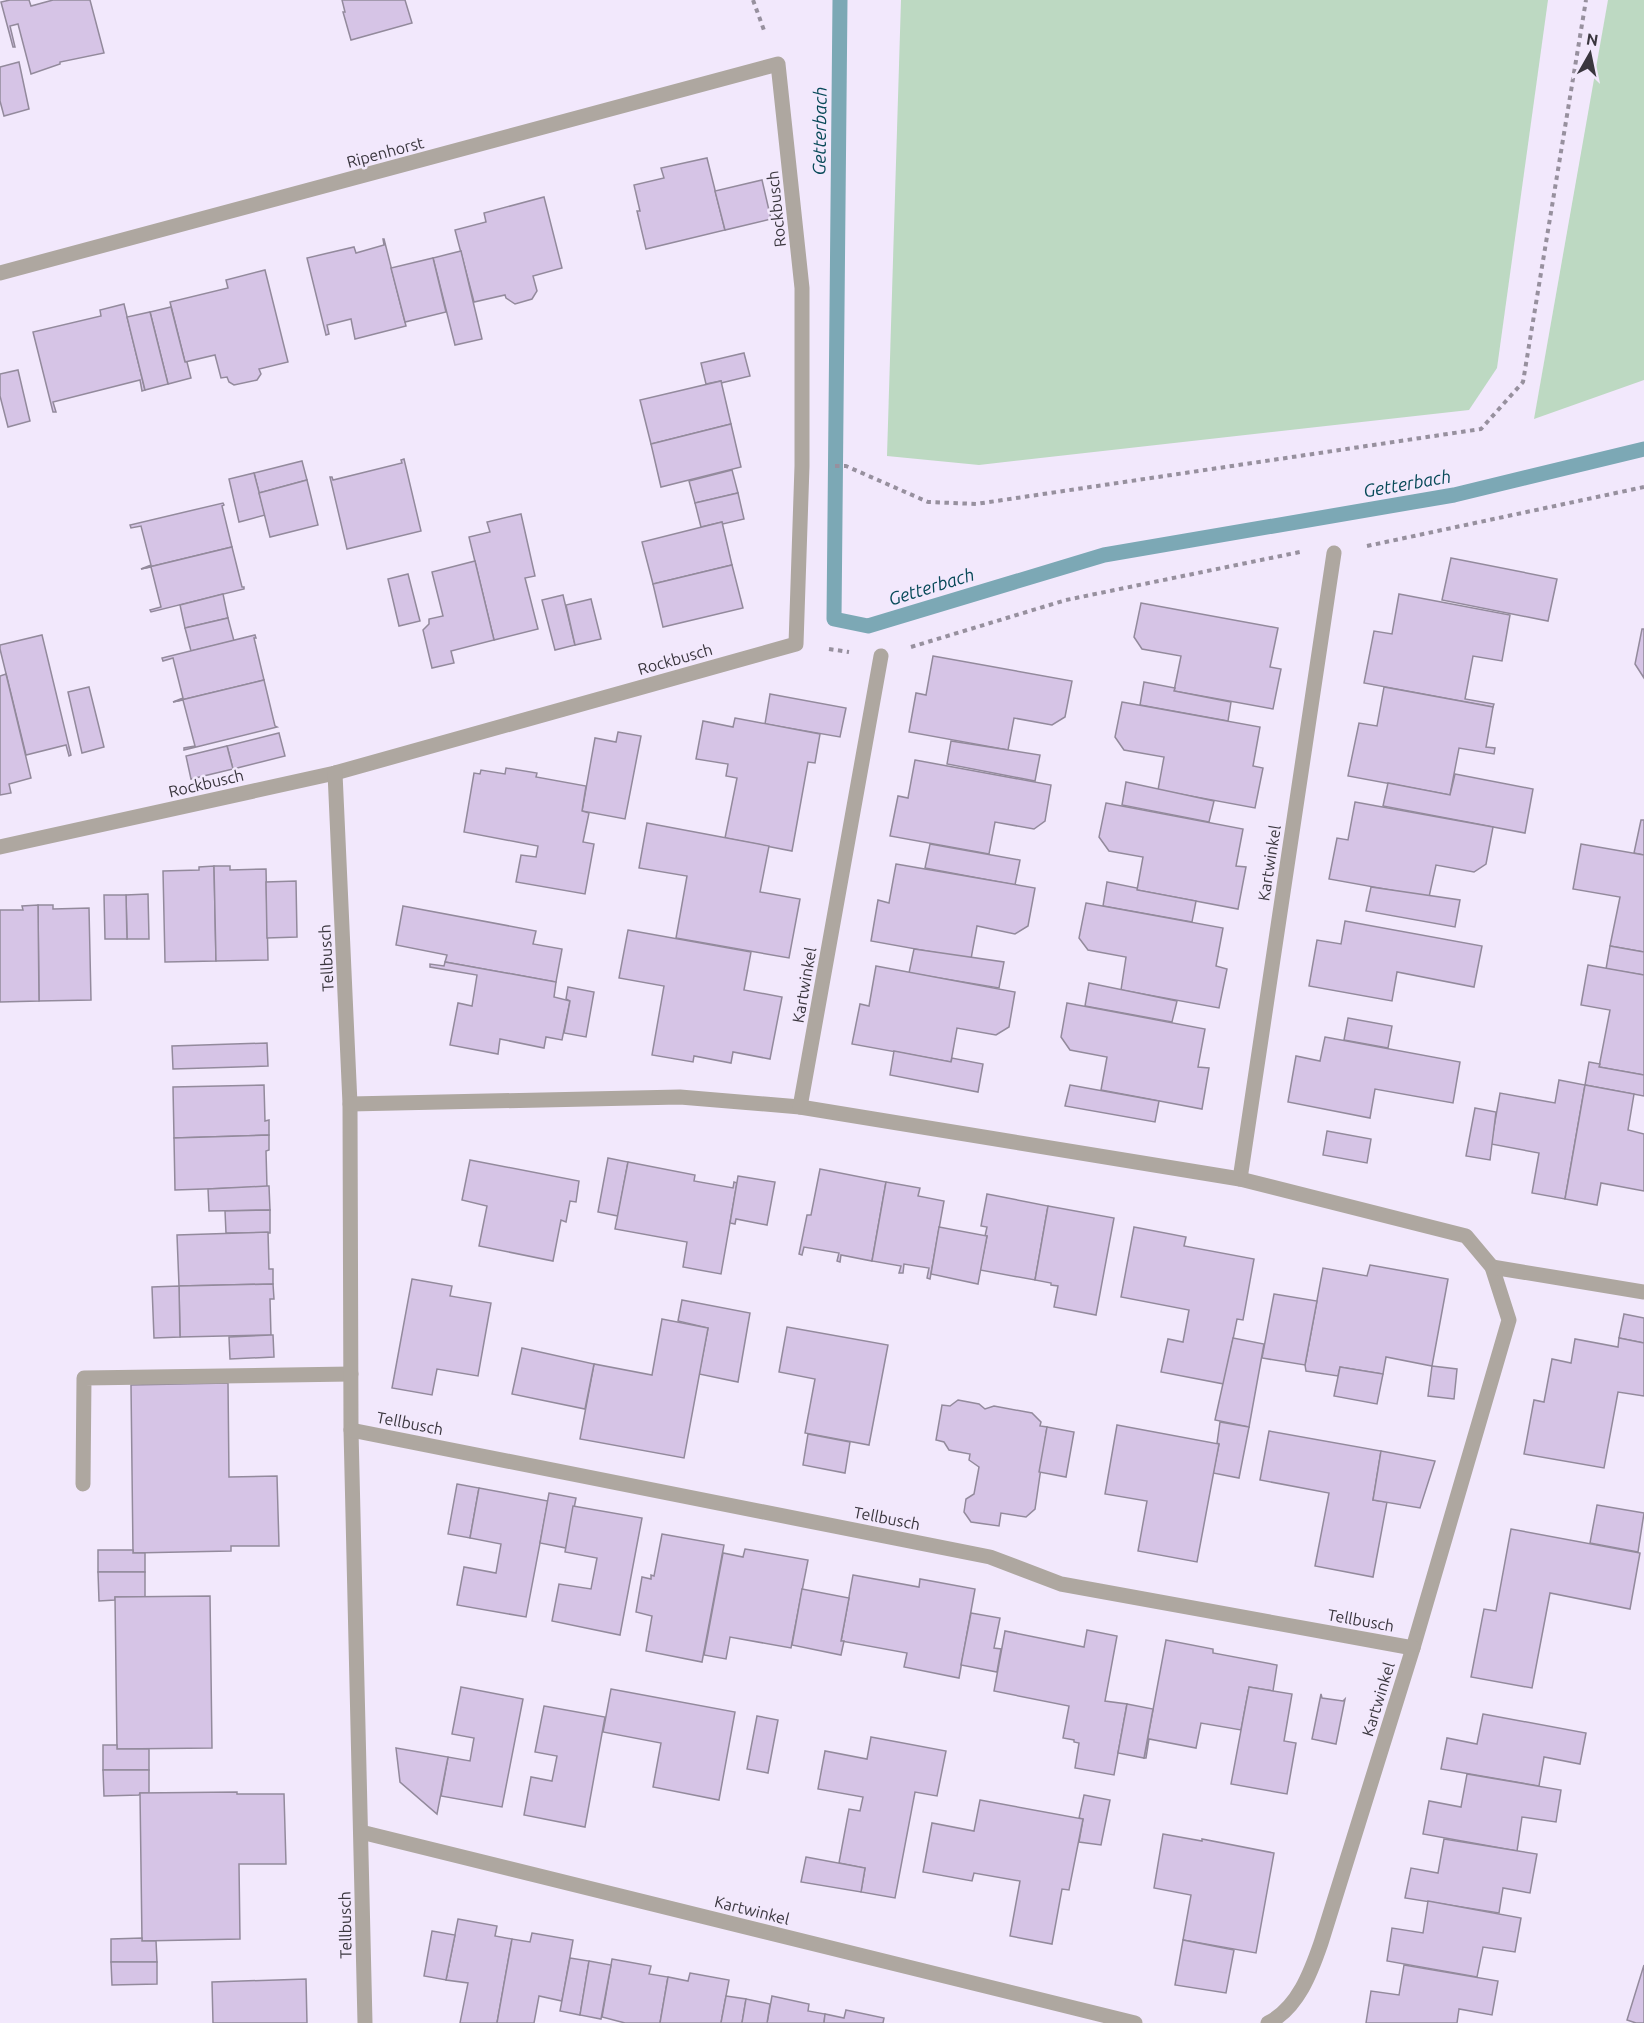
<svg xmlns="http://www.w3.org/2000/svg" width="1644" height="2023" font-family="Ubuntu,sans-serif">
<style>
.green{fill:#bdd9c2}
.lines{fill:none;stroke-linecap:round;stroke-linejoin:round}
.stream{stroke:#7ca8b5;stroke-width:15}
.building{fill:#d6c4e6;stroke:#938a9c;stroke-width:1.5}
.path{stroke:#97909e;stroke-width:4;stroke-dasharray:4.5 4.5;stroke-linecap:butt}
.service{stroke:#aea7a0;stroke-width:15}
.minor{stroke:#aea7a0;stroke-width:15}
.labels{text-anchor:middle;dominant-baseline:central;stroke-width:5;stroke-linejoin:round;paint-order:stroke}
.street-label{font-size:16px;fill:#3a363e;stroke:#f2e8fc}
.water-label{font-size:18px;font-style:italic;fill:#074958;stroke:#f2e8fc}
</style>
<rect width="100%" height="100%" fill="#f2e8fc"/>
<g class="green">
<path d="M901 0H1548L1497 368 1469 410 979 465 887 456Z"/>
<path d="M1608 0H1644V380L1534 419Z"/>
</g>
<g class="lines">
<path class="stream" d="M840 0 834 619 868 626 1104 555 1454 495 1644 449"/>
</g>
<g class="building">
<path d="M10 0H29L31 6 53 0H90L104 53 60 62V64L31 74 18 24 10 26 15 47H13L1 2Z"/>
<path d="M342 0H405L412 23 351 40 343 12H345Z"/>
<path d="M19 62 29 109 4 116 0 101V67Z"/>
<path d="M707 158 725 230 646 249 637 211H640L634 185 664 178 661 168Z"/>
<path d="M762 180 771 219 725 230 715 191Z"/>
<path d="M544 197 562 268 533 276 537 291 532 299 515 304 506 298 505 295 474 302 455 230 486 222 484 213Z"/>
<path d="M383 239H384L406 326 355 339 351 319 327 325 329 334 326 335 307 258 354 247 356 253 384 245Z"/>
<path d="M461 251 482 339 455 345 433 258Z"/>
<path d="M433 258 446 312 405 322 391 268Z"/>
<path d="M265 270 288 362 259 369 261 374 257 380 234 385 229 382 227 377 221 378 215 355 185 362 170 302 228 288 226 280Z"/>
<path d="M124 304 145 390 142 391 140 380 53 402 56 412H53L33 332 101 316 100 310Z"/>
<path d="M171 307 185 362H187L191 378 168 384 150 312Z"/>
<path d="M150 312 168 384 145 390 127 317Z"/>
<path d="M744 353 750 376 721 383V381L706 384 701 363Z"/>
<path d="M18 370 30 421 8 427 0 396V374Z"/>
<path d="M721 381 731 424 651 444 640 400Z"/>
<path d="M731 424 741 467 661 487 651 444Z"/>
<path d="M404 459 421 531 347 549 330 477H332L333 480 402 463 401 460Z"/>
<path d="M302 461 307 480 259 493 254 473Z"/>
<path d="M732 470 738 493 695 503 689 481Z"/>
<path d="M254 473 265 515 239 522 229 479Z"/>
<path d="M307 480 318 525 270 537 259 493Z"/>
<path d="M738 493 744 519 723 524 722 522 701 527 695 503Z"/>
<path d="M223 503 224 505 222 506 232 547 141 569 151 565 141 526 131 528 130 525Z"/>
<path d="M521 514 535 576 525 578 538 629 494 640 469 537 490 532 487 522Z"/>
<path d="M722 522 732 565 653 584 642 542Z"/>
<path d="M232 547 242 587H244V589L151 612 150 610 161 607 151 567 141 569Z"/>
<path d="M1451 558 1557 579 1548 621 1442 600Z"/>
<path d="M475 561 494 640 451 651 454 663 432 668 423 630 429 624V619L443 616 432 572Z"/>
<path d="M732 565 743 608 663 627 653 584Z"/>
<path d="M408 574 420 621 399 626 388 579Z"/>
<path d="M223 594 228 618 185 628 180 605Z"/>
<path d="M1399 594 1510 615 1502 661 1473 656 1465 699 1494 704 1493 707 1364 683 1374 631 1392 634Z"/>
<path d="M563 595 575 645 555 650 542 600Z"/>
<path d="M591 599 601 639 575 645 566 605Z"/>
<path d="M1141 603 1278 628 1270 667 1281 669 1273 709 1174 691 1181 656 1142 649 1134 637Z"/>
<path d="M228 618 234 641 191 651 185 628Z"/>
<path d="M1642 629H1644V678L1635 664Z"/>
<path d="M42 635 71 755 69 756 66 745 26 755 0 649V645Z"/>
<path d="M255 635 256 638H254L264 680 173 702 183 698 173 658 163 661 162 658Z"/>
<path d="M933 656 1072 681 1065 717 1052 725 1014 718 1008 750 909 732 916 693 926 695Z"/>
<path d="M6 674 31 778 9 784 11 793 0 795V676Z"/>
<path d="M264 680 275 726 277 727 184 750V748L195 746 183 700 173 702Z"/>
<path d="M1144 682 1175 688 1174 691 1231 702 1228 721 1140 705Z"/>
<path d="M89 687 104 747 82 753 68 692Z"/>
<path d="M1384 687 1493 707 1486 747 1495 748 1494 754 1459 748 1450 795 1348 776 1359 723 1377 726Z"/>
<path d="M770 694 846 708 840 737 765 724Z"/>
<path d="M1122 702 1260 727 1253 766 1263 768 1255 808 1158 790 1164 757 1124 750 1115 737Z"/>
<path d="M735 718 820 734 815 763 808 762 792 851 725 838 737 778 726 776 728 764 696 759 703 721 733 727Z"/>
<path d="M618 732 641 736 625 819 582 811 595 738 616 742Z"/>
<path d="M279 733 285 756 233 769 227 746Z"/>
<path d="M951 741 1040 755 1035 781 947 764Z"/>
<path d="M227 746 233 769 191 779 186 756Z"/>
<path d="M915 760 1051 785 1045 821 1034 829 995 822 989 854 890 836 898 796 908 798Z"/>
<path d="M506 768 537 773 536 777 586 786 582 811 589 813 583 842 594 844 585 894 516 882 521 855 536 857 538 846 464 832 474 773 480 774 481 770 505 774Z"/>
<path d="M1455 774 1533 789 1525 833 1383 806 1388 783 1450 795Z"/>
<path d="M1126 782 1214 801 1209 822 1122 805Z"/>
<path d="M1355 802 1493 827 1486 864 1474 872 1436 865 1429 897 1329 879 1337 838 1348 840Z"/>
<path d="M1106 803 1243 829 1236 866 1246 867 1238 909 1137 890 1143 857 1109 851 1099 837Z"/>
<path d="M1641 820H1644V855L1634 853Z"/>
<path d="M647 823 769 846 760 892 800 899 789 958 676 938 687 876 639 868Z"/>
<path d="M930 844 1020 860 1015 885 925 868Z"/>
<path d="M1581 844 1644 855V952L1610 946 1620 897 1573 889Z"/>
<path d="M896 864 1035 888 1028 926 1015 934 977 926 971 959 871 941 878 900 889 903Z"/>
<path d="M214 866 216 961 165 962 163 871 199 870V867Z"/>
<path d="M214 866H230V870L266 869 268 960 216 961Z"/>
<path d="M296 881 297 937 267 938 266 882Z"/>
<path d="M1107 882 1137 888V890L1196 901 1192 922 1103 906Z"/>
<path d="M1371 887 1460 900 1455 927 1366 911Z"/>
<path d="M148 894 149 939H127L126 895Z"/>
<path d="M104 895H126L127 939H105Z"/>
<path d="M1086 903 1223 928 1216 966 1227 969 1219 1008 1121 990 1126 957 1088 950 1079 938Z"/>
<path d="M38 905H53V909L89 908 91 1000 39 1001Z"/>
<path d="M38 905 39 1001 0 1002V910H23L22 906Z"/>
<path d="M403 906 536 931 533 944 562 949 556 982 445 962 447 955 396 945Z"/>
<path d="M1345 921 1482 946 1474 987 1397 972 1392 1001 1309 986 1317 940 1341 944Z"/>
<path d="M628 930 751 952 744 990 782 997 770 1059 733 1052 731 1063 694 1056 693 1062 652 1055 664 986 619 978Z"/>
<path d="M1610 946 1644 952V975L1606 969Z"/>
<path d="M914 949 1004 962 999 988 909 973Z"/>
<path d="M445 962 556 982 554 997 570 1001 562 1040 546 1037 544 1048 500 1039 498 1054 450 1045 458 1003 472 1006 477 975 430 967V964L444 966Z"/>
<path d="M1588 965 1644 975V1075L1599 1067 1610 1010 1581 1005Z"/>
<path d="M876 966 1015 992 1009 1027 996 1035 957 1028 951 1062 852 1044 860 1004 869 1006Z"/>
<path d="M1089 983 1177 1001 1172 1022 1085 1006Z"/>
<path d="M568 987 594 992 586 1037 564 1033 570 1001 566 999Z"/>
<path d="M1067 1003 1205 1029 1198 1067 1209 1068 1202 1109 1101 1090 1107 1057 1070 1050 1061 1037Z"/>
<path d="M1348 1018 1392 1026 1388 1048 1344 1040Z"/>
<path d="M1325 1037 1460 1062 1453 1103 1375 1089 1370 1118 1288 1102 1296 1056 1320 1061Z"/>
<path d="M267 1043 268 1066 173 1069 172 1046Z"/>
<path d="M894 1051 951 1062 952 1058 983 1064 978 1092 890 1075Z"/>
<path d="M1589 1062 1600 1064 1599 1067 1644 1075V1096L1585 1085Z"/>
<path d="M1559 1080 1585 1085 1565 1199 1532 1193 1539 1153 1491 1144 1500 1093 1555 1103Z"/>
<path d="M264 1085 265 1121 269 1120V1135L174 1138 173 1087Z"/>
<path d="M1070 1085 1159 1101 1155 1122 1065 1106Z"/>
<path d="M1585 1085 1634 1094 1628 1130 1644 1134V1191L1601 1183 1597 1205 1565 1199Z"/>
<path d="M1475 1108 1496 1112 1490 1160 1466 1156Z"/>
<path d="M1327 1131 1371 1139 1367 1163 1323 1155Z"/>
<path d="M269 1135V1150L266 1151 267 1187 175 1190 174 1138Z"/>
<path d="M608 1158 628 1162 618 1216 598 1212Z"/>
<path d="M470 1160 579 1181 576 1202 570 1201 566 1222 561 1220 553 1261 479 1246 487 1206 462 1200Z"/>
<path d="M628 1162 695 1175 694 1181 733 1188 734 1182 737 1183 721 1274 683 1267 687 1242 615 1229Z"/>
<path d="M820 1169 886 1182 872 1261 841 1255 840 1262 837 1261 839 1253 804 1247 802 1255 799 1254 807 1215H811Z"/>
<path d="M738 1176 775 1182 767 1225 736 1219 735 1224 730 1223Z"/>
<path d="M886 1182 920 1188 918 1196 944 1201 930 1279 927 1278 929 1268 904 1264 903 1273H899L901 1266 872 1261Z"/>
<path d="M267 1186H269L270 1210 209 1211 208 1189Z"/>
<path d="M987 1194 1048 1206 1035 1280 980 1270 987 1236H985L987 1227 981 1226Z"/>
<path d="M1048 1206 1114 1218 1096 1315 1054 1307 1058 1286 1051 1285V1283L1035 1280Z"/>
<path d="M270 1210V1233H226L225 1211Z"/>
<path d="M939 1227 987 1236 978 1284 931 1274Z"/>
<path d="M1134 1227 1186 1237 1184 1246 1254 1259 1243 1320 1237 1319 1224 1384 1161 1372 1168 1339 1183 1342 1189 1310 1121 1297Z"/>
<path d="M268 1232 269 1269H273V1284L179 1286 177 1235Z"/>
<path d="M1370 1265 1448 1279 1432 1366 1386 1357 1383 1374 1340 1367 1338 1376 1306 1371 1305 1365 1323 1268 1367 1276Z"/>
<path d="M412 1279 452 1286 450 1296 491 1303 478 1376 437 1369 432 1395 392 1388Z"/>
<path d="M273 1284 274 1299H270L271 1335 180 1337 179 1286Z"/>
<path d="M179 1286 180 1337 154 1338 152 1287Z"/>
<path d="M1274 1294 1317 1301 1305 1365 1262 1358Z"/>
<path d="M682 1300 750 1313 738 1382 699 1374 708 1328 678 1321Z"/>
<path d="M1624 1314 1644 1318V1343L1619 1338Z"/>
<path d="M662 1319 708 1328 684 1458 580 1439 594 1364 652 1375Z"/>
<path d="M787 1327 888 1345 869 1445 805 1433 815 1379 779 1372Z"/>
<path d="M271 1335H273L274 1357 230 1359 229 1337Z"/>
<path d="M1233 1338 1264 1344 1249 1427 1215 1420Z"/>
<path d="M1619 1338 1644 1343V1396L1618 1392 1604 1468 1524 1454 1534 1400 1544 1402 1552 1359 1571 1363 1575 1339 1618 1347Z"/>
<path d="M522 1348 594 1364 585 1409 512 1394Z"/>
<path d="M1432 1366 1457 1369 1454 1399 1428 1396Z"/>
<path d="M1340 1367 1383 1374 1377 1404 1334 1396Z"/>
<path d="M228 1383 229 1477 277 1476 279 1546H231V1551L133 1553 131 1385Z"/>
<path d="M958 1400 979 1404 985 1409 994 1406 1032 1413 1041 1422 1040 1426 1047 1427 1035 1509 1026 1517 1001 1513 999 1526 971 1522 964 1512 966 1499 974 1494 979 1467 969 1460 970 1454 949 1450 944 1442 936 1440 942 1405 950 1406Z"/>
<path d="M1220 1422 1249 1427 1239 1478 1213 1473 1219 1444 1217 1443Z"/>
<path d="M1117 1425 1219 1444 1197 1562 1138 1551 1147 1501 1105 1494Z"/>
<path d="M1047 1427 1074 1432 1066 1477 1039 1472Z"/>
<path d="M1269 1431 1381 1451 1373 1500 1387 1502 1373 1577 1315 1566 1329 1493 1260 1480Z"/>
<path d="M808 1434 850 1442 845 1473 803 1465Z"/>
<path d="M1381 1451 1435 1461 1420 1508 1373 1500Z"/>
<path d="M457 1484 479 1488 470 1538 448 1534Z"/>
<path d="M479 1488 548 1501 526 1617 457 1605 464 1567 496 1573 501 1544 470 1538Z"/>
<path d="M549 1493 576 1498 566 1548 540 1543Z"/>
<path d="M1597 1505 1644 1513 1638 1552 1590 1543Z"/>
<path d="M573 1506 642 1518 620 1635 552 1621 559 1584 591 1589 597 1558 565 1552Z"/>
<path d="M1511 1529 1640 1553 1630 1609 1550 1593 1532 1688 1471 1677 1484 1609 1496 1611Z"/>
<path d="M662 1534 724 1545 702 1662 646 1651 652 1616 636 1612 642 1577 651 1579V1575L654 1576Z"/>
<path d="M745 1549 808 1560 791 1648 730 1637 726 1659 704 1655 723 1553 743 1557Z"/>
<path d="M98 1550H133V1553H145V1572H98Z"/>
<path d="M98 1572H145V1597H115V1600L99 1601Z"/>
<path d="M853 1575 919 1587 920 1579 975 1589 959 1678 904 1667 907 1653 841 1641Z"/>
<path d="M802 1589 849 1598 841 1641H844L841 1655 792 1645Z"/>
<path d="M210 1596 212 1748 117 1749 115 1597Z"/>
<path d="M971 1613 1000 1618 994 1648 1001 1649 997 1672 961 1665Z"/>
<path d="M1087 1630 1117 1636 1105 1701 1127 1704 1114 1775 1075 1768 1079 1743 1074 1742V1740L1063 1738 1069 1706 994 1691 1005 1631 1084 1647Z"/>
<path d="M1166 1640 1213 1649V1653L1277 1665 1273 1691 1249 1687 1241 1730 1201 1723 1196 1748 1149 1739 1146 1758H1144Z"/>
<path d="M461 1687 523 1699 502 1807 441 1796 448 1757 470 1761 474 1738 452 1734Z"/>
<path d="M1249 1687 1292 1694 1284 1741 1296 1743 1287 1794 1231 1784Z"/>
<path d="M611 1689 735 1712 719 1800 653 1787 661 1743 603 1732Z"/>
<path d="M1321 1694 1322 1698 1343 1701 1345 1699 1336 1744 1312 1739Z"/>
<path d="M1127 1704 1153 1709 1144 1758 1118 1753Z"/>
<path d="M544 1706 605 1717 585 1827 524 1815 531 1777 552 1781 557 1756 535 1752Z"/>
<path d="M1483 1714 1586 1733 1580 1764 1544 1757 1539 1786 1441 1769 1447 1738 1477 1744Z"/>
<path d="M757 1716 778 1720 768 1773 747 1769Z"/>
<path d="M871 1737 946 1751 937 1796 915 1792 895 1898 861 1892 865 1868 839 1863 849 1809 860 1811 863 1797 818 1789 825 1751 867 1759Z"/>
<path d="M103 1745H117V1749H149V1770H103Z"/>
<path d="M396 1748 448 1757 437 1814 400 1782Z"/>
<path d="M103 1770H149V1793H140L139 1795 104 1796Z"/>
<path d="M1467 1774 1561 1790 1556 1822 1522 1817 1517 1851 1423 1834 1429 1801 1461 1807Z"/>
<path d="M237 1792V1794H284L286 1864H239L240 1939 142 1941 140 1793Z"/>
<path d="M1084 1795 1110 1800 1101 1845 1079 1842 1083 1819 1079 1818Z"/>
<path d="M980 1800 1083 1819 1069 1890 1062 1889 1052 1944 1010 1936 1020 1881 974 1873 972 1881 923 1872 932 1823 974 1831Z"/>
<path d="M1163 1834 1202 1841V1839L1274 1853 1256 1953 1183 1940 1191 1895 1154 1888Z"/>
<path d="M1444 1839 1537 1854 1530 1893 1503 1888 1499 1913 1405 1898 1411 1868 1438 1873Z"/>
<path d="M806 1857 865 1868 861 1892 801 1882Z"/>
<path d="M1428 1901 1521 1918 1515 1952 1483 1947 1477 1977 1387 1961 1392 1928 1423 1933Z"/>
<path d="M458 1919 497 1926 495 1936 512 1939 497 2023H460L468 1983 446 1980Z"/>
<path d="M432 1931 455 1935 446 1980 424 1976Z"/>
<path d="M532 1933 573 1940 562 2001 539 1996 534 2023H497L512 1939 530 1942Z"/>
<path d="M142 1938V1941H156L157 1962H111V1939Z"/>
<path d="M1183 1940 1234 1950 1226 1993 1175 1985Z"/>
<path d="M570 1958 589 1961 580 2015 560 2011Z"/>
<path d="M612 1959 651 1966 649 1974 668 1977 660 2023H625L602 2017Z"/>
<path d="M589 1961 611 1965 601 2019 580 2015Z"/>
<path d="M111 1962H157V1984L112 1985Z"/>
<path d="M1404 1965 1498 1981 1492 2015 1459 2009 1457 2023H1366L1371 1991 1399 1995Z"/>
<path d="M1644 1965V2023H1636L1627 2020Z"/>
<path d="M690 1973 729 1980 721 2023H660L668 1977 688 1981Z"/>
<path d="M306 1979 307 2023H213L212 1982Z"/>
<path d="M726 1996 746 1999 742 2023H721Z"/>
<path d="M772 1996 809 2004 808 2011 825 2014 824 2023H767Z"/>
<path d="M746 1999 770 2004 767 2023H742Z"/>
<path d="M846 2010 884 2018 883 2023H824L825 2014 844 2018Z"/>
</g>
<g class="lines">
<g class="path">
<path d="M753 0 765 33"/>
<path d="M835 466H846L928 502 976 504 1481 429 1523 382 1586 0"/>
<path d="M1367 546 1644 487"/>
<path d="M911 647 1066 600 1300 552"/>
<path d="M829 649 849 652"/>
</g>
<path class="service" d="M83 1484 84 1378 351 1374"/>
<g class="minor">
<path d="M0 273 778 64 802 288V466L796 644 335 773 0 847"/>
<path d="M335 773 350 1104 351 1430 365 2023"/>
<path d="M350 1104 680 1097 800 1107 1240 1179 1466 1236 1492 1267 1509 1320 1413 1648 1321 1943C1311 1972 1298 2008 1268 2023"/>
<path d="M800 1107 881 656"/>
<path d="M1240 1179 1334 553"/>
<path d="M1492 1267 1644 1292"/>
<path d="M351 1430 990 1557 1061 1584 1413 1648"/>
<path d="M361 1832 1135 2023"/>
</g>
</g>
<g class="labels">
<g class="street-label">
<text transform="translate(385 152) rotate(-15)">Ripenhorst</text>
<text transform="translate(776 209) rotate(-96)">Rockbusch</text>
<text transform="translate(675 659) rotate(-16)">Rockbusch</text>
<text transform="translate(206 783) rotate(-13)">Rockbusch</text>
<text transform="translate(1269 863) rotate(-81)">Kartwinkel</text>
<text transform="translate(326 958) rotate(-93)">Tellbusch</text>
<text transform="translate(804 985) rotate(-80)">Kartwinkel</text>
<text transform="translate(410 1423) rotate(11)">Tellbusch</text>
<text transform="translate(887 1518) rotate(11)">Tellbusch</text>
<text transform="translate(1361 1620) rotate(10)">Tellbusch</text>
<text transform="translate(1378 1699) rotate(-73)">Kartwinkel</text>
<text transform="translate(752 1910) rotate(14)">Kartwinkel</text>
<text transform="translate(345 1925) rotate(-91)">Tellbusch</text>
</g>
<g class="water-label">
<text transform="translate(819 131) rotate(-89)">Getterbach</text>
<text transform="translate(1407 483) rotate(-10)">Getterbach</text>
<text transform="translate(931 586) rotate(-17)">Getterbach</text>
</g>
</g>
<g transform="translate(1590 54) rotate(9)" stroke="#f2e8fc" stroke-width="4.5" paint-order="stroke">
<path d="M0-4.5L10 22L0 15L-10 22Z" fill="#3a363e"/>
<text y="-9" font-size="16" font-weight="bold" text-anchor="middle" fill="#3a363e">N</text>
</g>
</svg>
